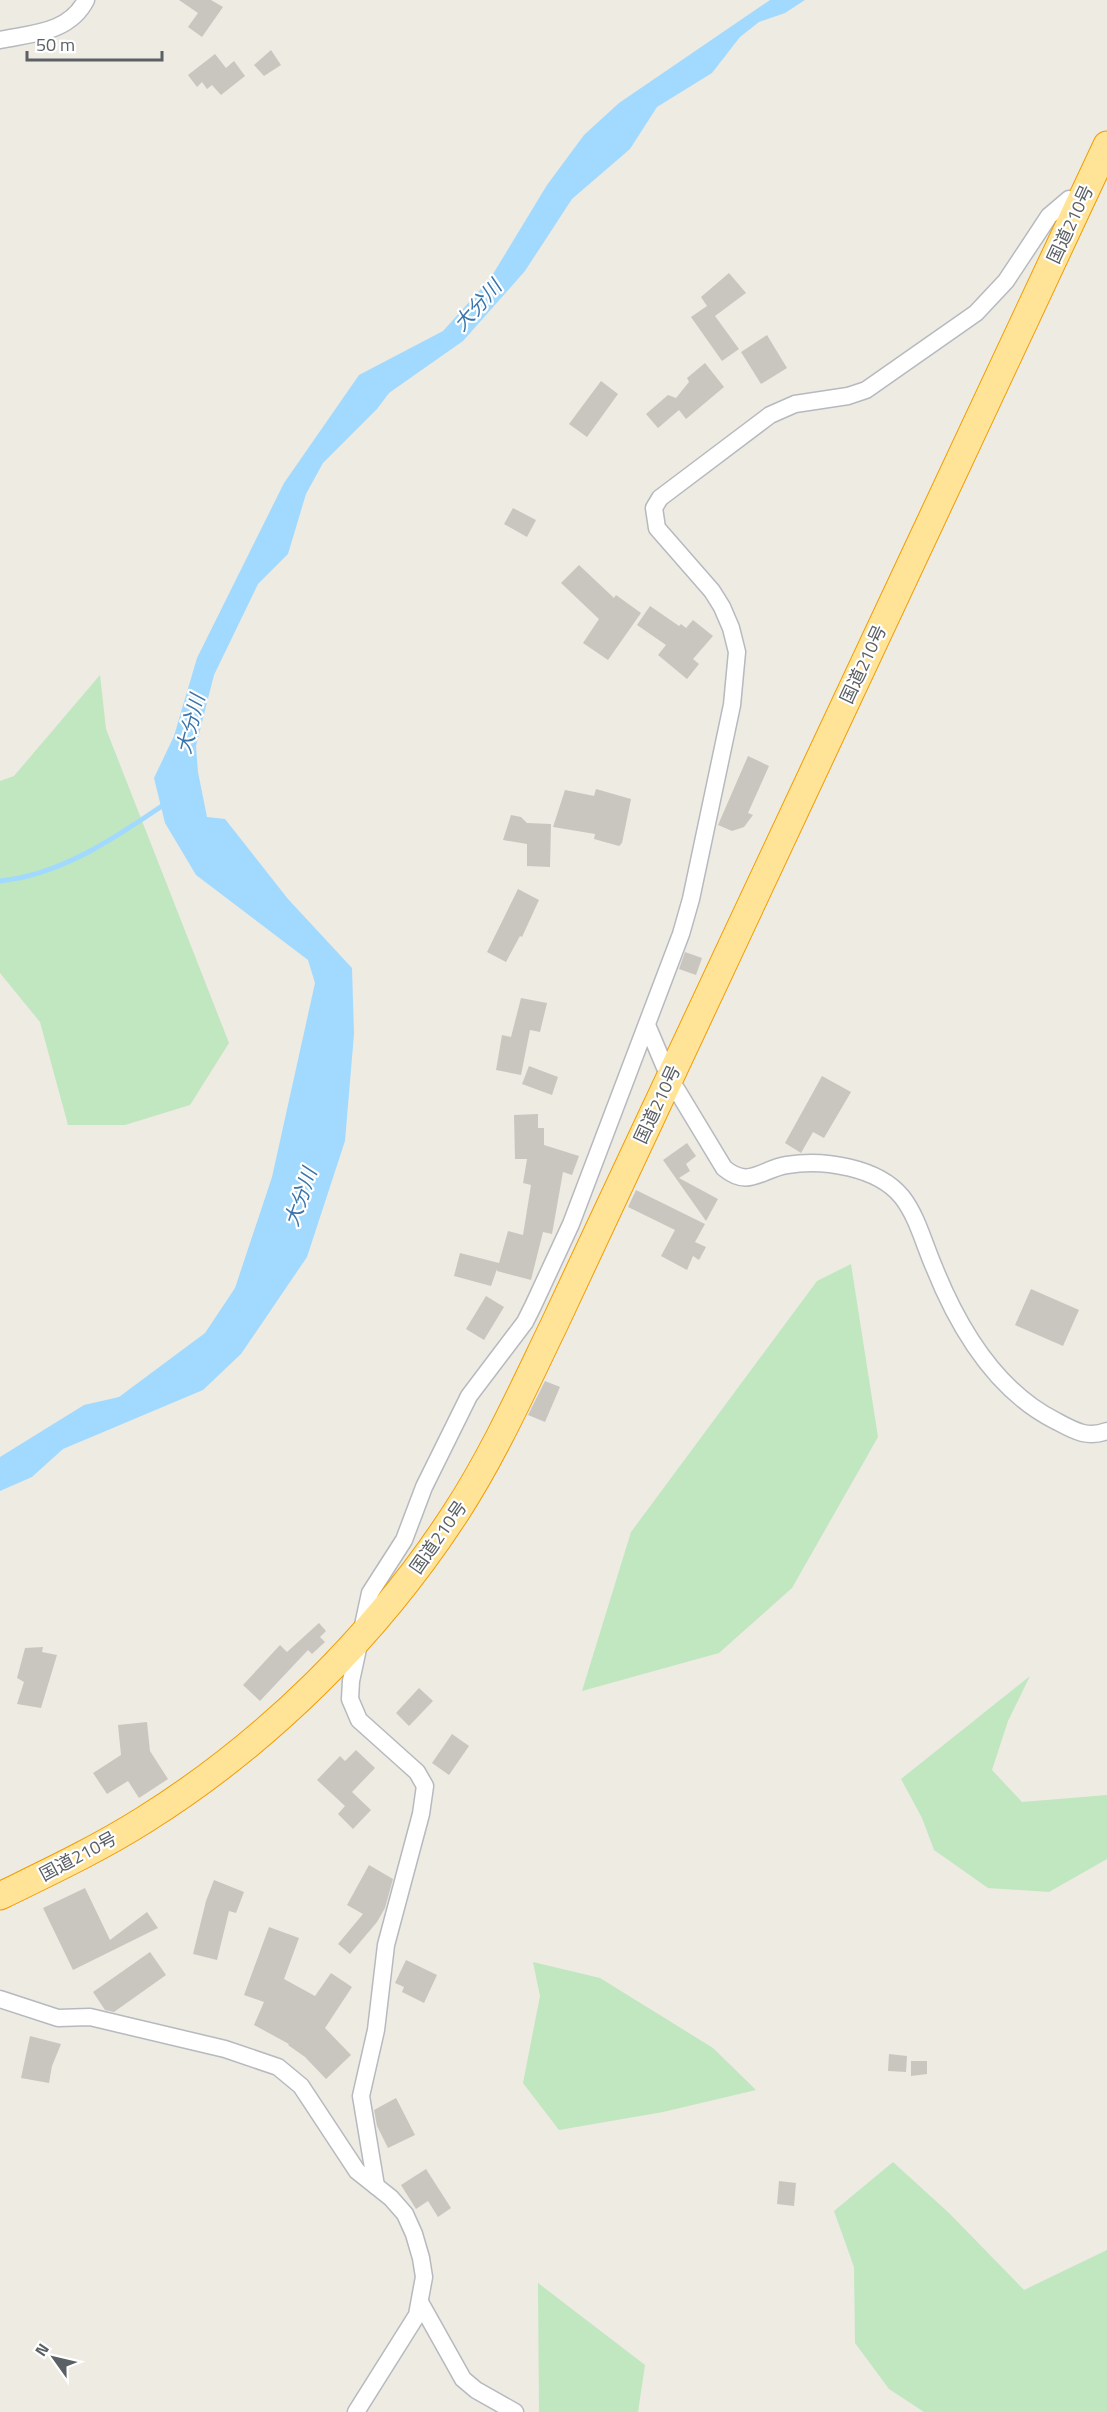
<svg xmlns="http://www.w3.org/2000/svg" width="1107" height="2412" font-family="'Titillium Web','Noto Sans JP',sans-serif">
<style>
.green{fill:#c0e7bf}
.water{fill:#a2daff}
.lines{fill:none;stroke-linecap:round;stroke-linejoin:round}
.stream{stroke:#a2daff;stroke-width:5}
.building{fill:#c9c6c0}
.minor-casing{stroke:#b6b9be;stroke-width:19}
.trunk-casing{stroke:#f19c00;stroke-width:29}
.minor{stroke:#fff;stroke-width:16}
.trunk{stroke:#ffe498;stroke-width:27}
.labels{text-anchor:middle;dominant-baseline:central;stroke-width:4.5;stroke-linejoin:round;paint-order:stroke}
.street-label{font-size:18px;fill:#5b6064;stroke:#fff}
.water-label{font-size:20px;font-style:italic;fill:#3b75ab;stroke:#fff}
</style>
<rect width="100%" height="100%" fill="#eeebe3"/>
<g class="green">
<path d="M100 675 106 729 229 1043 190 1105 125 1125H68L40 1022 0 973V781L14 776Z"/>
<path d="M851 1264 878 1437 792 1588 719 1653 582 1691 631 1532 817 1281Z"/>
<path d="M1030 1676 1008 1721 992 1770 1022 1802 1107 1795V1859L1049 1892 988 1888 934 1850 922 1818 901 1779Z"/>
<path d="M533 1962 600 1978 713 2048 756 2090 663 2112 559 2130 523 2083 540 1996Z"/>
<path d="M893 2162 949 2213 1024 2290 1107 2250V2412H924L889 2389 855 2343 854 2267 834 2211Z"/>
<path d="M538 2283 645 2365 638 2412H539Z"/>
</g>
<path class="water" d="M770 0H805L785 13 759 22 740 37 712 73 657 107 630 149 572 199 525 271 463 341 389 393 377 409 323 463 306 494 288 554 258 584 214 675 196 746 198 772 207 817 225 819 288 899 352 968 354 1034 345 1141 307 1257 241 1354 203 1390 63 1449 32 1477 0 1491V1457L84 1405 119 1397 205 1333 235 1288 272 1177 315 983 308 960 196 875 165 823 154 778 174 736 197 658 284 483 359 375 443 331 490 279 547 185 584 135 619 103Z"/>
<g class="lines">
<path class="stream" d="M0 881C61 875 115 838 165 804"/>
</g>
<g class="building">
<path d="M179 0H211L223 7 202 37 188 27 198 13Z"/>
<path d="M271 50 281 65 264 76 254 65Z"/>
<path d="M215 54 226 68 234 61 245 76 221 95 212 85 207 89 202 82 197 87 188 75Z"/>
<path d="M729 273 746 293 715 316 739 349 722 361 691 317 707 306 701 297Z"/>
<path d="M767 335 787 368 761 384 741 352Z"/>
<path d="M705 363 724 387 686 419 679 410 658 428 646 414 668 395 676 398 689 382 687 378Z"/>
<path d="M601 381 618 394 587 437 569 424Z"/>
<path d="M513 508 536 520 527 537 504 524Z"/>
<path d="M579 565 614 598 616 595 641 613 608 660 583 643 599 619 561 583Z"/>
<path d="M650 606 679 626 681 624 686 628 693 620 713 636 693 659 699 664 687 679 658 655 666 645 637 625Z"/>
<path d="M748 756 769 766 748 813 753 815 744 827 732 831 718 825Z"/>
<path d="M596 789 631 799 622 843 619 846 594 839 595 834 553 827 565 790 594 796Z"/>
<path d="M511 815 521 817 527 823 551 824 550 867 527 866V844L503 840Z"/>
<path d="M518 889 539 900 522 937 520 936 506 962 487 952Z"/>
<path d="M685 952 702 958 696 975 679 969Z"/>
<path d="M521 998 547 1003 540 1032 530 1030 521 1075 496 1070 502 1035 511 1037Z"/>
<path d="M529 1066 558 1077 552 1095 522 1084Z"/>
<path d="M822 1076 851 1092 824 1138 813 1132 801 1153 785 1143Z"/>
<path d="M538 1114V1128H544V1145L579 1156 572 1175 563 1172 552 1234 543 1232 531 1280 497 1271V1269L491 1286 454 1276 460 1253 499 1263 508 1231 523 1235 531 1185 523 1183 527 1159H515L514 1115Z"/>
<path d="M687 1143 696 1156 686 1164 690 1171 679 1178 718 1199 706 1221 663 1160Z"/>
<path d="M636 1190 705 1224 695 1242 706 1247 699 1260 693 1256 687 1270 661 1256 675 1230 628 1207Z"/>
<path d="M1031 1289 1079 1310 1063 1346 1015 1325Z"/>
<path d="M486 1296 504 1307 484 1340 466 1329Z"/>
<path d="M545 1381 560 1387 545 1422 528 1415Z"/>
<path d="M319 1623 326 1631 320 1637 325 1642 312 1654 308 1650 260 1701 243 1685 280 1645 287 1652Z"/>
<path d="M43 1647 42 1652 57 1655 41 1708 17 1704 24 1682 17 1678 25 1648Z"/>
<path d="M419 1688 433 1701 409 1726 396 1713Z"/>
<path d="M147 1722 150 1751 168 1779 139 1798 128 1781 107 1794 93 1773 121 1755 118 1725Z"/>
<path d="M452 1734 469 1746 449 1775 432 1763Z"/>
<path d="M356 1750 375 1768 352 1792 371 1810 353 1829 338 1814 345 1806 317 1780 340 1756 345 1761Z"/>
<path d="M369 1865 393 1879 385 1908 377 1922 350 1954 338 1944 363 1914 347 1905Z"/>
<path d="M214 1880 244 1892 236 1913 229 1911 217 1960 193 1954 206 1901Z"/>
<path d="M85 1888 110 1940 147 1912 158 1928 73 1970 43 1908Z"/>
<path d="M269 1927 299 1938 284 1979 315 1996 331 1973 352 1987 325 2028 351 2055 326 2079 305 2057 288 2045 289 2044 254 2025 264 2002 244 1995Z"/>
<path d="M150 1952 166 1975 114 2012 105 2010 93 1992Z"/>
<path d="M406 1960 437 1975 424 2003 402 1992 404 1987 395 1983Z"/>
<path d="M30 2036 61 2044 52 2066 49 2083 21 2078Z"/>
<path d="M889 2054 907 2056 906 2072 888 2071Z"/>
<path d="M911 2061H927V2074L911 2076Z"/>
<path d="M396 2098 415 2135 388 2148 377 2126 374 2110Z"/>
<path d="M426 2169 451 2208 438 2217 428 2201 416 2209 401 2185Z"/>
<path d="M779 2181 796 2183 794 2206 777 2204Z"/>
</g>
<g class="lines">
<g class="minor-casing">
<g id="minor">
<path d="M0 40C33 33 69 33 86 0"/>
<path d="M647 1025 669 1077 724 1168C749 1189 761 1169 787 1165 823 1159 878 1167 902 1197 917 1216 924 1244 934 1267 958 1327 996 1391 1056 1421 1073 1430 1087 1439 1107 1431"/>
<path d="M0 1999 58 2018 90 2017 225 2049 278 2067 301 2086 357 2171 391 2198 405 2214 414 2234 421 2258 424 2277 417 2315 356 2412"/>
<path d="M376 2186 361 2096 376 2030 386 1945 421 1814 425 1786 417 1772 359 1720 350 1699 351 1681 370 1593 404 1540 424 1487 469 1396 525 1322 533 1306 571 1224 681 934 691 899 732 705 737 652 731 628 722 607 712 591 657 528 654 508 660 498 770 415 795 404 848 396 866 390 976 313 1006 281 1049 216 1069 199 1080 202"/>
<path d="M421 2304 463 2379 476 2390 515 2412"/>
</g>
</g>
<g class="trunk-casing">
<path id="trunk" d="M0 1896C49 1872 98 1849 144 1820 267 1743 376 1635 455 1514 494 1454 523 1389 554 1325L1107 145"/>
</g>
<use href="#minor" class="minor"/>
<use href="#trunk" class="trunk"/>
</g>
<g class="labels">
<g class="street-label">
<text transform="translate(1070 224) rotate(-65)">国道210号</text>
<text transform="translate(863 664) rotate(-65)">国道210号</text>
<text transform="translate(657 1104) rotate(-65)">国道210号</text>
<text transform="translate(438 1537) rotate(-55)">国道210号</text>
<text transform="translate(78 1856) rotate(-28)">国道210号</text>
</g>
<g class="water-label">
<text transform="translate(477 305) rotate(-48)">大分川</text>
<text transform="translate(190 724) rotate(-76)">大分川</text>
<text transform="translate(300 1197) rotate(-71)">大分川</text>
</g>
</g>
<g transform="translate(54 2358) rotate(304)" stroke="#ffffff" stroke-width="4.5" paint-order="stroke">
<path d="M0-4.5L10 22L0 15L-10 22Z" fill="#5b6064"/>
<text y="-9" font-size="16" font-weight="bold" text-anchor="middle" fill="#5b6064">N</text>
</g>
<path d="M27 51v9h135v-9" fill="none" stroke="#5b6064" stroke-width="3"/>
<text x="36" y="51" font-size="18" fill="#5b6064" stroke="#ffffff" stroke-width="4.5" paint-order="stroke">50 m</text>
</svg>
